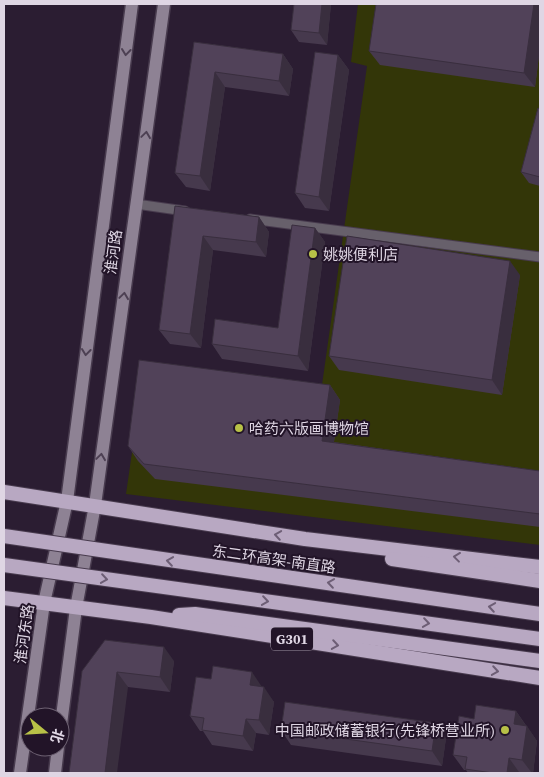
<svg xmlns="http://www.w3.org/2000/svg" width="544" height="777" font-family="'Source Serif 4','Noto Sans SC',serif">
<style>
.green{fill:#333608}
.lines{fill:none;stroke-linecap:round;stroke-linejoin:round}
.service-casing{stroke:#483b4e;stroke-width:11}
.secondary-casing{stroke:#483b4e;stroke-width:15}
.trunk-casing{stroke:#483b4e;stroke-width:16}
.service{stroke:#67606b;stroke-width:9}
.secondary{stroke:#8e8294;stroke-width:12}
.trunk{stroke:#b8a8c2;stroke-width:14}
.trunk-bridge-casing{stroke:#483b4e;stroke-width:16;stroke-linecap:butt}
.trunk-bridge{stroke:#b8a8c2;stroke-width:14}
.wall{fill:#46394d}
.shaded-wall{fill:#392e3e}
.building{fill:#514259;stroke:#392e3e}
.oneway{stroke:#4d4053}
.oneway2{stroke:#6d5e75}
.poi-dot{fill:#b8c147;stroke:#221428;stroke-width:2}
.labels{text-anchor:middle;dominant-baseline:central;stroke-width:4;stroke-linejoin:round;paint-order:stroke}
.shield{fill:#221428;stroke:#a69cac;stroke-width:1}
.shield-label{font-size:14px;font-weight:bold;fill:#dfd6e4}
.street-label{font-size:15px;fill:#dfd6e4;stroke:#221428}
.poi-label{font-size:15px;fill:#dfd6e4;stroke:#221428;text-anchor:start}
</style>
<rect width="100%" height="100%" fill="#2b1d32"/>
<path class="green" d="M358 4H540V545L126 494 144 369 321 392 367 66 351 62Z"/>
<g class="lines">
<g class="service-casing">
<g id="service">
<path d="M136 204 185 211"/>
<path d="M250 219 540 257"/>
</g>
</g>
<g class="secondary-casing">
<g id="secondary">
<path d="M60 732 76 608 95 505 164 4"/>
<path d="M20 773 44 603 67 501 132 4"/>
<path d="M55 773 58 747"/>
</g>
</g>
<g class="trunk-casing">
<g id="trunk">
<path d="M4 492 305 539 540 567"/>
<path d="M392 559 540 581"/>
<path d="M4 598 151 617 540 678"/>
<path d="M179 615 195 614 540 661"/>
</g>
</g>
<use href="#service" class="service"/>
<use href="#secondary" class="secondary"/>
<use href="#trunk" class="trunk"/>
<g class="trunk-bridge-casing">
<g id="trunk-bridge">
<path d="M4 536 540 614"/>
<path d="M4 565 540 639"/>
</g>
</g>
<use href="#trunk-bridge" class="trunk-bridge"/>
</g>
<g class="wall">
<path d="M294 4H331L327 45 299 42 291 30Z"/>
<path d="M540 4V48L535 87 380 65 369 51Z"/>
<path d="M194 42 283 54 293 69 289 96 225 87 210 191 186 187 175 173Z"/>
<path d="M338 55 349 70 329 211 305 208 295 193Z"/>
<path d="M540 109V186L529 183 521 172Z"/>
<path d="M175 206 259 217 269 232 266 257 213 250 201 348 170 344 159 330Z"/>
<path d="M315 228 325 242 308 371 222 359 212 344 278 328Z"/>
<path d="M520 275 502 395 339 370 329 356Z"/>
<path d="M330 385 340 400 334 442 540 471V527L155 479 138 461 128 446Z"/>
<path d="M174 661 170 692 128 687 82 671Z"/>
<path d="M262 687 274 702 269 735 256 733 253 751 212 745 203 731H200L190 716Z"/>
<path d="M516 711 537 741 533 773 519 772V773H468L466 770H464L453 755 474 719Z"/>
<path d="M281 730 446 738 442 766 291 745Z"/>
</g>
<g class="shaded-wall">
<path d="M322 4H331L327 45 319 33Z"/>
<path d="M534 4H540V48L535 87 524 73Z"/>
<path d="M283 54 293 69 289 96 279 81Z"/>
<path d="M338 55 349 70 329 211 319 197Z"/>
<path d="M215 72 225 87 210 191 200 176Z"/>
<path d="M259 217 269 232 266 257 256 242Z"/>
<path d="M315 228 325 242 308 371 298 356Z"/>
<path d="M203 236 213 250 201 348 190 334Z"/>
<path d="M510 261 520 275 502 395 492 380Z"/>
<path d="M330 385 340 400 332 455 322 441Z"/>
<path d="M164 647 174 661 170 692 160 677Z"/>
<path d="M117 672 128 687 117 773H105Z"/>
<path d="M252 672 262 687 250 685Z"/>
<path d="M264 687 274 702 269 735 259 720Z"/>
<path d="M516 711 526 726 514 724Z"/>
<path d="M246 719 256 733 253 751 243 736Z"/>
<path d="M436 723 446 738 442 766 432 751Z"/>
<path d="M527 726 537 741 533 773H532L522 760Z"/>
<path d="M509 758 519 772V773H507Z"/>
</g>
<g class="building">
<path d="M294 4H322L319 33 291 30Z"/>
<path d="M376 4H534L524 73 369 51Z"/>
<path d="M194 42 283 54 279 81 215 72 200 176 175 173Z"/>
<path d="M315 52 338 55 319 197 295 193Z"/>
<path d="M538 108 540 109V177L521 172Z"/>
<path d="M175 206 259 217 256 242 203 236 190 334 159 330Z"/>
<path d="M292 225 315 228 298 356 212 344 215 319 278 328Z"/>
<path d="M347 236 510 261 492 380 329 356Z"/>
<path d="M139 360 330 385 322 441 540 471V514L144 464 128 446Z"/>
<path d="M105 640 164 647 160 677 117 672 105 773H69L82 671Z"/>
<path d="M213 666 252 672 250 685 264 687 259 720 246 719 243 736 202 730 204 718 190 716 196 677 211 679Z"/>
<path d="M285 702 436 723 432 751 281 730Z"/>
<path d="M476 705 516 711 514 724 527 726 522 760 509 758 507 773H493L465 769 467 757 453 755 459 716 474 719Z"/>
</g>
<defs><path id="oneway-chevron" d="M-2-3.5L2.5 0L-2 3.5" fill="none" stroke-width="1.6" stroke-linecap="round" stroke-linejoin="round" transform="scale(1.25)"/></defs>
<g class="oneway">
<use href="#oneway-chevron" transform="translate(126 52) rotate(97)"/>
<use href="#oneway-chevron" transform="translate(146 135) rotate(-82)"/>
<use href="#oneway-chevron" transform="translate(124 296) rotate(-82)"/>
<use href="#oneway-chevron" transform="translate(86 352) rotate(97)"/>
<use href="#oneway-chevron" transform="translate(101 457) rotate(-82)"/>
</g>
<g class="oneway2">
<use href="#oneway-chevron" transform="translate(278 535) rotate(-171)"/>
<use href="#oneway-chevron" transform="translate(457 557) rotate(-173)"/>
<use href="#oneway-chevron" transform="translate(170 561) rotate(-172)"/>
<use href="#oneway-chevron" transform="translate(104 579) rotate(8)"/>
<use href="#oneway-chevron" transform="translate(331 583) rotate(-172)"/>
<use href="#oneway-chevron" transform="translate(265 601) rotate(8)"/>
<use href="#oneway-chevron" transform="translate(492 607) rotate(-171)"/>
<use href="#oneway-chevron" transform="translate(426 623) rotate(8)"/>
<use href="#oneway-chevron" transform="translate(335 645) rotate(9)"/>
<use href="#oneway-chevron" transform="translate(495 671) rotate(9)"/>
</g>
<g class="poi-dot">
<circle cx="313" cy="254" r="5"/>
<circle cx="239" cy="428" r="5"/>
<circle cx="505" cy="730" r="5"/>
</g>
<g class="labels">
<rect class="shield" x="271" y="627.5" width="42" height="23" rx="4"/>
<g class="shield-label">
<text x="292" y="639">G301</text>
</g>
<g class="street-label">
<text transform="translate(113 252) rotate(-82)">淮河路</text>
<text transform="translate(274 559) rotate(8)">东二环高架-南直路</text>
<text transform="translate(24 634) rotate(-82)">淮河东路</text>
</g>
<g class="poi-label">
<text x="323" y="254">姚姚便利店</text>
<text x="249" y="428">哈药六版画博物馆</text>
<text x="495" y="730" text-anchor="end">中国邮政储蓄银行(先锋桥营业所)</text>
</g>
</g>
<rect width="544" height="777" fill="none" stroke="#dfd6e4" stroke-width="10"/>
<g transform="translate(45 732) rotate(108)"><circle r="24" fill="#221428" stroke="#6e6273"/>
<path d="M0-4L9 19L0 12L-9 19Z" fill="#b8c147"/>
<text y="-8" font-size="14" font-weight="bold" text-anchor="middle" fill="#dfd6e4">北</text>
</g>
</svg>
